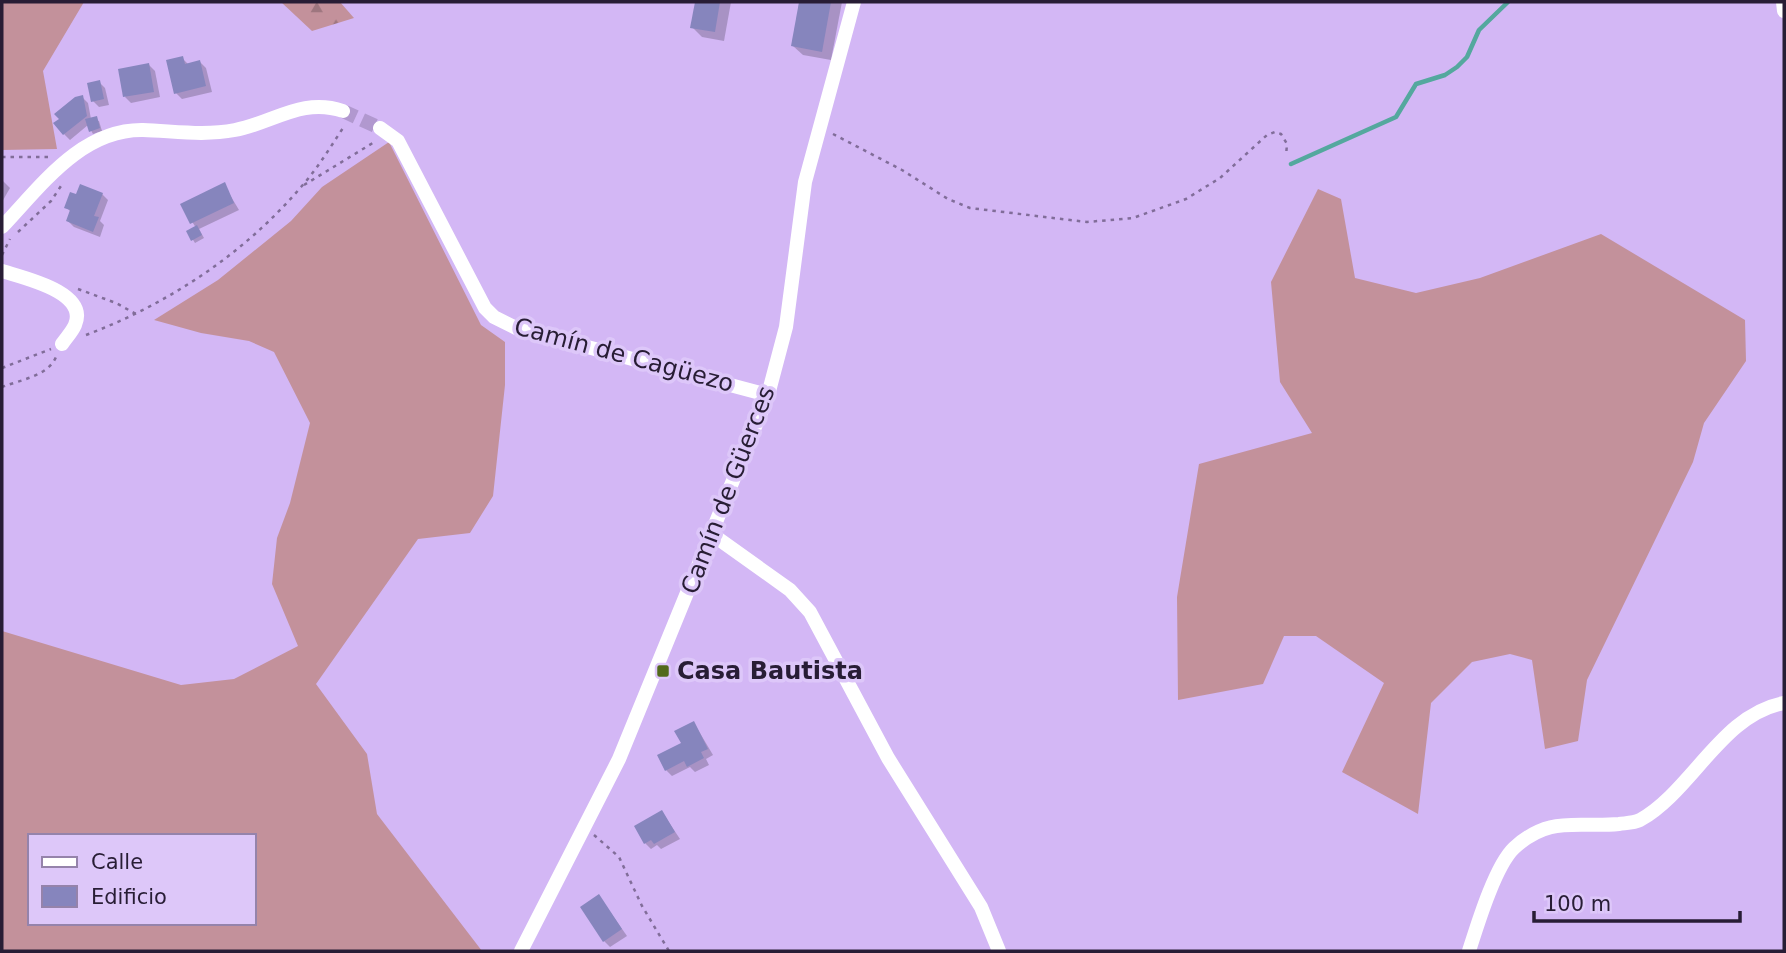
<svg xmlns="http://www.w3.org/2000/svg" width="1786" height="953" font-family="'DejaVu Sans',sans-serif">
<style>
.grass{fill:#c3919b;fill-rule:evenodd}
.forest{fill:url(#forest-firs)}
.shadow{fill:#0003}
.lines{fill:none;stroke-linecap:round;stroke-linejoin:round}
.stream{stroke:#54a89e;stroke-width:4.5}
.building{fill:#8685bd}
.minor-tunnel{stroke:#b198cf;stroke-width:14;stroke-dasharray:14 7;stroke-linecap:butt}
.path{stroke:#816d99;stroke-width:2.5;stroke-dasharray:3.5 5;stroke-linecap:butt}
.minor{stroke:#fff;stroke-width:14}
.poi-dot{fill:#526a1b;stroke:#ddc7f9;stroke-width:2.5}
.labels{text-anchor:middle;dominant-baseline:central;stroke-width:7;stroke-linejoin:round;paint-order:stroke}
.street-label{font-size:24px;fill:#281d35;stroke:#ddc7f9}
.poi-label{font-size:24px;font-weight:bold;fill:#281d35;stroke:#ddc7f9;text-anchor:start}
</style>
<defs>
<pattern id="forest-firs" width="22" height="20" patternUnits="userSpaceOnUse" patternTransform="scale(1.75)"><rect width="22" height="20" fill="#c3919b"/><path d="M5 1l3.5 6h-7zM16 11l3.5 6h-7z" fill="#9e767f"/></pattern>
</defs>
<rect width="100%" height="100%" fill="#d3b7f5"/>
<g class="grass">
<path d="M2 2H84L43 71 57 149 2 150Z"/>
<path d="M389 142 481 325 505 342V385L493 496 470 533 418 539 316 684 367 754 377 814 482 951H2V631L181 685 234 679 298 646 272 584 277 538 290 503 310 423 274 352 249 341 201 333 154 320 218 280 291 221 322 187ZM30 836H254V923H30Z"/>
<path d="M1318 189 1341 199 1355 278 1416 293 1480 278 1601 234 1745 320 1746 361 1704 423 1693 462 1587 680 1578 741 1545 749 1532 660 1510 654 1472 662 1431 703 1418 814 1342 772 1384 683 1316 636H1284L1263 684 1178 700 1177 597 1199 464 1312 433 1280 382 1271 282Z"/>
</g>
<path class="forest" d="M281 2H340L354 18 312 31Z"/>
<g class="shadow">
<path d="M697 2H731L724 41 702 37 692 27Z"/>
<path d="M801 2H842L831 60 803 55 793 46Z"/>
<path d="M182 58 189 65 200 62 206 68 212 92 182 99 176 93Z"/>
<path d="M149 65 155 71 160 97 131 103 125 97Z"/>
<path d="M99 82 105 88 109 105 99 107 93 101Z"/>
<path d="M82 97 88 103 91 119 99 121 102 131 93 134 88 125 70 140 64 134Z"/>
<path d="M2 180 10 188 2 202Z"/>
<path d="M224 185 239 210 199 229 204 238 195 243 188 232 196 228 182 205Z"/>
<path d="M102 194 108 200 100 221 104 225 100 237 74 227 68 221 71 212 66 207 77 197Z"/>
<path d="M694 723 713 755 706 759 709 765 695 772 690 767 672 776 666 770Z"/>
<path d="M662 812 680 839 661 849 657 845 651 849 645 843Z"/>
<path d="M599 896 627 936 610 947 604 941Z"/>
</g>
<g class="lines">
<path class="stream" d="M1291 164 1396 117 1416 84 1445 75 1457 67 1467 57 1479 30 1508 2"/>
</g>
<g class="building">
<path d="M695 2H720L715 32 690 28Z"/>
<path d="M799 2H831L822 52 791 46Z"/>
<path d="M183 56 185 64 200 60 206 86 174 94 166 60Z"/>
<path d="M149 63 154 92 123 97 118 69Z"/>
<path d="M100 80 104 99 91 102 87 83Z"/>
<path d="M83 95 87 116 63 135 53 123 59 119 54 114 75 97Z"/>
<path d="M97 116 100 128 89 132 85 119Z"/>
<path d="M225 182 234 203 190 224 180 204Z"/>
<path d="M80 184 103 193 94 216 99 217 93 232 66 221 70 210 64 208 70 192 76 194Z"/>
<path d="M197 225 202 235 191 241 186 231Z"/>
<path d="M694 721 708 749 701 752 704 758 687 767 684 761 665 771 657 755 681 743 674 731Z"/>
<path d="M662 810 675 832 654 844 651 840 644 844 634 826Z"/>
<path d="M599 894 622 929 603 942 580 907Z"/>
</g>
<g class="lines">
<path class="minor-tunnel" d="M343 111 380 128"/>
<g class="path">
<path d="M833 134 902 170 948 199 970 208 1087 222 1133 218 1186 199 1220 178 1267 135 1275 132 1281 134 1287 144 1286 156"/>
<path d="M2 157H51"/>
<path d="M304 185 376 141"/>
<path d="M18 232 51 201 63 183"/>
<path d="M2 255 10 239"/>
<path d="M78 289 116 303 136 314"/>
<path d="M86 335C168 304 244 254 301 187 318 168 331 146 345 125"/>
<path d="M2 368 51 349"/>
<path d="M2 387C20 380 48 376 56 357"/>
<path d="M594 835 619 857 642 906 669 951"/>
</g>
<g class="minor">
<path d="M1783 2 1784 11"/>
<path d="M380 128 398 141 485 308 494 317 516 328 768 395"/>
<path d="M2 227C41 186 81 129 143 130 174 131 204 136 235 130 273 123 302 97 343 111"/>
<path d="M2 271C24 278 89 292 75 325 72 332 66 338 62 344"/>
<path d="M713 535 790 590 810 612 888 758 981 907 999 951"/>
<path d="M521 951 619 759 768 395 786 327 805 182 854 2"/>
<path d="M1469 951C1477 926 1495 866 1514 848 1550 815 1576 828 1619 824 1626 823 1634 823 1640 820 1692 791 1722 714 1784 703"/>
</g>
</g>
<rect class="poi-dot" x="656" y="664" width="14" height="14" rx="3.5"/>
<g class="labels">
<g class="street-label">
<text transform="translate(624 355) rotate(15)">Camín de Cagüezo</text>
<text transform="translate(728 490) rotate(-69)">Camín de Güerces</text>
</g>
<g class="poi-label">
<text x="677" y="671">Casa Bautista</text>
</g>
</g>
<rect width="1786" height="953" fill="none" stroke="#281d35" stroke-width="7"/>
<rect x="28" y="834" width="228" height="91" fill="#ddc7f9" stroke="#9583ab" stroke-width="2"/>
<rect x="42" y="857" width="35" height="10" fill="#ffffff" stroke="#9583ab" stroke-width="2"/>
<text x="91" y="869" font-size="21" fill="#281d35">Calle</text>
<rect x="42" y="886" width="35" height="21" fill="#8685bd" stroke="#9583ab" stroke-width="2"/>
<text x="91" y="904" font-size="21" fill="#281d35">Edificio</text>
<path d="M1534 911v10h206v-10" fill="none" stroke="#281d35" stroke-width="3.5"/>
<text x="1544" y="911" font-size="21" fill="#281d35" stroke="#ddc7f9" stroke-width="5" paint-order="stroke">100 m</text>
</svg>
